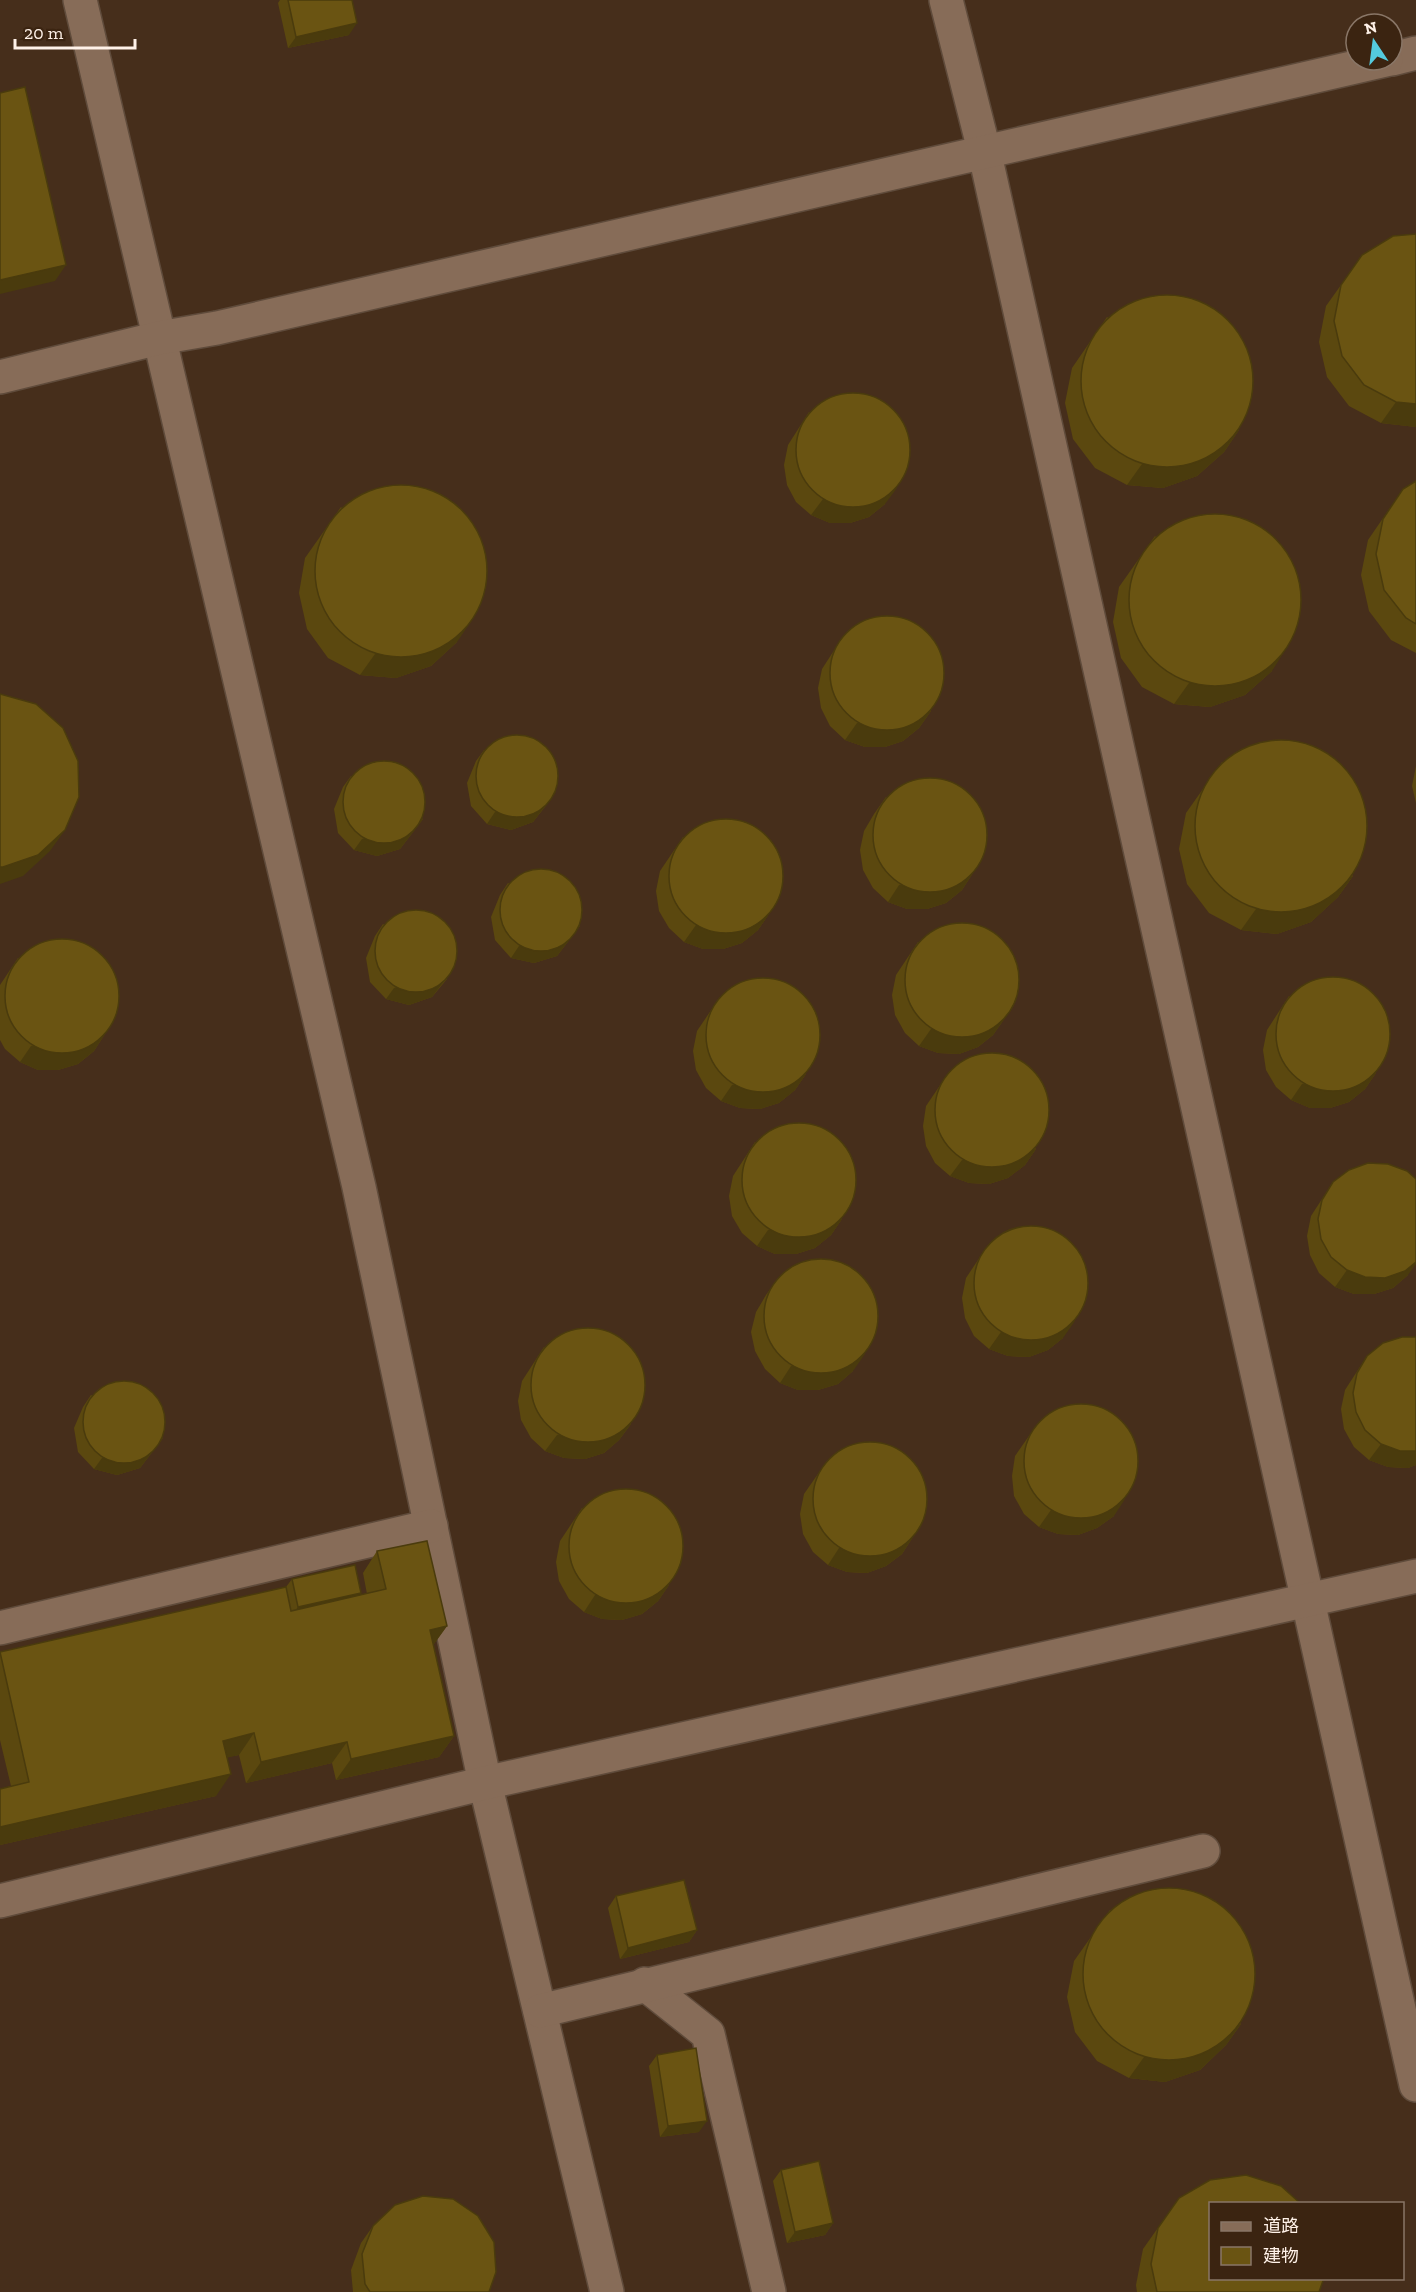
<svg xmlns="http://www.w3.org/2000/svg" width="1416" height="2292" font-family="'Zilla Slab','Noto Sans JP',serif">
	<rect width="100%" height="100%" fill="#462e1b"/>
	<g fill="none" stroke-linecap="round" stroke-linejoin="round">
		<g stroke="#5f4b3b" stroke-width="36">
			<g id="minor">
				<polyline points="80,0 359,1187 485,1783 607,2292"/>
				<polyline points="946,0 984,150 1416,2085"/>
				<polyline points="1392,59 1416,53"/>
				<polyline points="0,377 159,338 217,328 1386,60"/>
				<polyline points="0,1628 431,1526"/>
				<polyline points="0,1901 485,1783 1416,1576"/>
				<polyline points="645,1984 708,2034 769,2292"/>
				<polyline points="540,2011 1203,1851"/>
			</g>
		</g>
		<use href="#minor" stroke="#876c58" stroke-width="33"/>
	</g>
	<g fill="#5b480f">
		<polygon points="280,0 352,0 349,35 288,48 278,3"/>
		<polygon points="1341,285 1416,427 1381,423 1349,406 1327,377 1319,342 1326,306"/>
		<polygon points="1107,317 1239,430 1224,452 1197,476 1163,488 1127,485 1095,468 1073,439 1065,403 1072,368"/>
		<polygon points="809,412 885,504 869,517 850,523 830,523 811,515 796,502 787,485 784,465 788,445"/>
		<polygon points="1416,481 1416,653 1391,640 1369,611 1361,575 1368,540 1403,489"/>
		<polygon points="341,507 457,642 431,666 396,678 360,675 328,658 307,629 299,593 305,558"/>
		<polygon points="1155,536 1272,671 1245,695 1210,707 1174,704 1142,687 1121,658 1113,622 1119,587"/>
		<polygon points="844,635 931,711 919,728 903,741 885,747 865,747 845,740 830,726 821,708 818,688 822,669"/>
		<polygon points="484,750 548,803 533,822 511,830 487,824 471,806 467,783 476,761"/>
		<polygon points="1222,762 1353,876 1338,897 1311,922 1277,934 1241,930 1209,913 1187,884 1179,849 1186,813"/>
		<polygon points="1416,766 1416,803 1412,786"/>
		<polygon points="351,776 423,819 400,849 377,856 354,850 338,833 334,809 343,787"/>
		<polygon points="886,797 973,873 962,890 946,903 927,909 907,909 888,902 873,888 863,870 860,850 864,831 874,814"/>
		<polygon points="683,837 769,914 758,930 742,943 723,949 703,949 684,942 669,928 659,911 656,891 660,871"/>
		<polygon points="508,883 580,926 557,956 534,963 511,958 495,940 491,917 500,895"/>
		<polygon points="383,924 447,979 432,997 409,1005 386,999 370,982 366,958 375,936"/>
		<polygon points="918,942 1005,1018 993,1035 978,1047 959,1054 938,1053 919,1046 905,1033 895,1015 892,995 896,975"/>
		<polygon points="18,958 105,1034 94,1051 78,1064 58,1070 38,1070 20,1062 5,1049 0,1040 0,985"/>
		<polygon points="1289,996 1376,1073 1365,1089 1349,1102 1330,1108 1310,1108 1291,1100 1276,1087 1266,1070 1263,1050 1267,1030"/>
		<polygon points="720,997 806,1074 795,1090 779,1103 760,1109 740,1108 721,1101 706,1088 696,1070 693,1051 697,1031"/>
		<polygon points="949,1072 1036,1149 1025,1165 1008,1178 989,1184 969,1183 950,1176 935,1163 926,1146 923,1126 926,1106"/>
		<polygon points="755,1142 842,1219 831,1235 815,1248 796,1254 775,1254 757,1246 742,1233 732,1216 729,1196 733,1176"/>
		<polygon points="1333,1182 1408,1275 1393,1288 1374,1294 1354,1294 1335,1287 1319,1273 1310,1255 1307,1236 1311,1216"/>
		<polygon points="988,1245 1063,1338 1048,1350 1029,1357 1008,1356 989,1349 974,1336 965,1318 962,1298 966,1278"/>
		<polygon points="778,1278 853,1371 838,1384 818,1390 798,1390 780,1383 765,1369 755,1351 751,1332 756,1312 766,1295"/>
		<polygon points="1416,1337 1416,1465 1408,1468 1388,1467 1369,1460 1354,1447 1344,1429 1341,1409 1345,1390 1367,1356"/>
		<polygon points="544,1347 631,1424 619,1440 604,1453 585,1459 564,1458 545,1451 531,1438 521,1420 518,1401 522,1381"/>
		<polygon points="91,1395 163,1438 140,1468 117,1475 94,1469 78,1452 74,1428 83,1407"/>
		<polygon points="1038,1423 1114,1516 1097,1528 1078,1535 1058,1534 1039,1527 1024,1514 1014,1496 1012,1476 1015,1456"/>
		<polygon points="827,1461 913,1537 902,1554 886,1566 867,1573 847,1572 828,1565 813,1552 803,1534 800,1514 804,1494"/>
		<polygon points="582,1508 669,1585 658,1601 642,1614 622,1620 602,1619 584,1612 569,1599 559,1581 556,1562 560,1541"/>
		<polygon points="377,1551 447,1626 433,1645 454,1736 439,1757 336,1780 332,1763 246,1783 239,1755 227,1757 216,1796 0,1845 0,1789 11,1786 0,1740 0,1655 286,1587 292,1579 361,1593 359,1595 367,1594 363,1573"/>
		<polygon points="616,1896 697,1930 689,1942 620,1959 608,1908"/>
		<polygon points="1110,1910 1241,2024 1226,2045 1200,2070 1165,2082 1129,2078 1097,2061 1075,2032 1067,1997 1074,1961"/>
		<polygon points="657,2055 699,2132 660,2137 649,2066"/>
		<polygon points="781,2170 833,2223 825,2235 787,2243 773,2181"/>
		<polygon points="1179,2198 1319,2292 1137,2292 1136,2285 1143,2249"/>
		<polygon points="373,2226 489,2292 353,2292 351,2270 361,2243"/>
	</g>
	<g fill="#4a3b0d">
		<polygon points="357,23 349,35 288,48 296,37"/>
		<polygon points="66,265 55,281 0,294 0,280"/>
		<polygon points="1396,402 1416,404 1416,427 1381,423"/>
		<polygon points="1239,430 1224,452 1197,476 1163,488 1127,485 1142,464"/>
		<polygon points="897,488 885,504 869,517 850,523 830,523 811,515 823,499"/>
		<polygon points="472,620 457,642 431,666 396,678 360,675 375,654"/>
		<polygon points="1286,649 1272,671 1245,695 1210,707 1174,704 1189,683"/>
		<polygon points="931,711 919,728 903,741 885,747 865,747 845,740 857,723"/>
		<polygon points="556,792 533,822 511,830 487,824 495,812"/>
		<polygon points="423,819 400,849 377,856 354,850 362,839"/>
		<polygon points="65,830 50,851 23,876 0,884 0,867"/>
		<polygon points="973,873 962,890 946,903 927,909 907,909 888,902 899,885"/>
		<polygon points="1353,876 1338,897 1311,922 1277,934 1241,930 1256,909"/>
		<polygon points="769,914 758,930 742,943 723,949 703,949 684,942 696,925"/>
		<polygon points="580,926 557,956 534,963 511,958 519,946"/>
		<polygon points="455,967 432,997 409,1005 386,999 394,988"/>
		<polygon points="1005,1018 993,1035 978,1047 959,1054 938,1053 919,1046 931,1029"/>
		<polygon points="105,1034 94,1051 78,1064 58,1070 38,1070 20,1062 31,1046"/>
		<polygon points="1376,1073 1365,1089 1349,1102 1330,1108 1310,1108 1291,1100 1302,1084"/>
		<polygon points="806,1074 795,1090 779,1103 760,1109 740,1108 721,1101 732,1085"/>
		<polygon points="1036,1149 1025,1165 1008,1178 989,1184 969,1183 950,1176 962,1160"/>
		<polygon points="842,1219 831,1235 815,1248 796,1254 775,1254 757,1246 768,1230"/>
		<polygon points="1416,1262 1416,1264 1408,1275 1393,1288 1374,1294 1354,1294 1335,1287 1347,1270"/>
		<polygon points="1075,1321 1063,1338 1048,1350 1029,1357 1008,1356 989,1349 1001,1332"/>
		<polygon points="865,1354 853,1371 838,1384 818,1390 798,1390 780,1383 791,1366"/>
		<polygon points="631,1424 619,1440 604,1453 585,1459 564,1458 545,1451 557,1435"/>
		<polygon points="163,1438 140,1468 117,1475 94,1469 102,1458"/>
		<polygon points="1381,1444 1416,1451 1416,1465 1408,1468 1388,1467 1369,1460"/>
		<polygon points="1125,1499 1114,1516 1097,1528 1078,1535 1058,1534 1039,1527 1051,1510"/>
		<polygon points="913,1537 902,1554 886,1566 867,1573 847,1572 828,1565 839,1548"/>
		<polygon points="669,1585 658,1601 642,1614 622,1620 602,1619 584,1612 595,1595"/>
		<polygon points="361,1593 353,1604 290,1618 298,1607"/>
		<polygon points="447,1626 432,1647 430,1630"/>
		<polygon points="254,1733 239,1755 208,1762 223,1741"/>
		<polygon points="454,1736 439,1757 336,1780 351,1759"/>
		<polygon points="347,1742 332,1763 246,1783 261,1762"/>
		<polygon points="231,1774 216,1796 0,1845 0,1827"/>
		<polygon points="697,1930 689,1942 620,1959 628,1948"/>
		<polygon points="1241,2024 1226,2045 1200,2070 1165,2082 1129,2078 1144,2057"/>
		<polygon points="707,2121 699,2132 660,2137 668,2126"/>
		<polygon points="833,2223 825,2235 787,2243 795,2232"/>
	</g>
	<g fill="#6a5412" stroke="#4a3b0d" stroke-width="1.5">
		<polygon points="288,0 352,0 357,23 296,37"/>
		<polygon points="25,87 66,265 0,280 0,93"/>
		<polygon points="1416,234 1416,404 1396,402 1364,385 1342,356 1334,321 1341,285 1362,255 1393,236"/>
		<circle cx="1167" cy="381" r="86"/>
		<circle cx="853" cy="450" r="57"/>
		<polygon points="1416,481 1416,624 1406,618 1384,590 1376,554 1383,519 1403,489"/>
		<circle cx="401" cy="571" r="86"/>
		<circle cx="1215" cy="600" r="86"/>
		<circle cx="887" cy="673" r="57"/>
		<polygon points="0,694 36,704 63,728 78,761 79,797 65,830 38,855 3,867 0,867"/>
		<circle cx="517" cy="776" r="41"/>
		<circle cx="1281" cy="826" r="86"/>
		<circle cx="384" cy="802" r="41"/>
		<circle cx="930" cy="835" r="57"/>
		<circle cx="726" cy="876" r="57"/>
		<circle cx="541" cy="910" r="41"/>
		<circle cx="416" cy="951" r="41"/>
		<circle cx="962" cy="980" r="57"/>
		<circle cx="62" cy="996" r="57"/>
		<circle cx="1333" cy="1034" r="57"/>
		<circle cx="763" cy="1035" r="57"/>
		<circle cx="992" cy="1110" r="57"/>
		<circle cx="799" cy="1180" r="57"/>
		<polygon points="1368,1163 1388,1164 1407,1171 1416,1179 1416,1262 1405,1271 1385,1278 1365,1277 1347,1270 1331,1257 1321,1239 1318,1219 1322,1200 1333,1182 1349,1170"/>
		<circle cx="1031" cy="1283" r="57"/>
		<circle cx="821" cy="1316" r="57"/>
		<circle cx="588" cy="1385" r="57"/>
		<polygon points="1402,1337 1416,1337 1416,1451 1400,1451 1381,1444 1365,1430 1356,1412 1353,1393 1357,1373 1367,1356 1383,1343"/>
		<circle cx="124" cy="1422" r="41"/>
		<circle cx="1081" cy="1461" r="57"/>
		<circle cx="870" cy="1499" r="57"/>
		<circle cx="626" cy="1546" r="57"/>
		<polygon points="427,1541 447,1626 430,1630 454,1736 351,1759 347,1742 261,1762 254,1733 223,1741 231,1774 0,1827 0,1789 29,1782 0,1652 286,1587 291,1611 386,1589 377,1551"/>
		<polygon points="355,1565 361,1593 298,1607 292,1579"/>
		<polygon points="684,1880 697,1930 628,1948 616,1896"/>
		<circle cx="1169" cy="1974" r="86"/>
		<polygon points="696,2048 707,2121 668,2126 657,2055"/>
		<polygon points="819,2161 833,2223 795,2232 781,2170"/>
		<polygon points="1246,2175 1281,2186 1301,2204 1210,2204 1210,2278 1324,2278 1319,2292 1157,2292 1151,2264 1158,2228 1179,2198 1210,2180"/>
		<polygon points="423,2196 453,2199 478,2216 494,2242 496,2272 489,2292 370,2292 365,2284 362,2254 373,2226 395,2205"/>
	</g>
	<rect x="1209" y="2202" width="195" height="78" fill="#3b2411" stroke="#897667" stroke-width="1.5"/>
	<rect x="1221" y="2222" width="30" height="9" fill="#876c58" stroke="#897667" stroke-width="1.5"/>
	<text x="1263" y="2232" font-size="18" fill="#fff2e9">道路</text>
	<rect x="1221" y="2247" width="30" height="18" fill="#6a5412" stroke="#897667" stroke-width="1.5"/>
	<text x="1263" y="2262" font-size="18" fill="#fff2e9">建物</text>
	<g transform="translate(1374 42) rotate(347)"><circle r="28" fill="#3b2411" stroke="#897667" stroke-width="1.5"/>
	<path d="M0-4.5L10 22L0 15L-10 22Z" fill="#54cade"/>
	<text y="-9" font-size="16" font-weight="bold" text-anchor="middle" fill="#fff2e9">N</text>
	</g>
	<path d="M15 39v9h120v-9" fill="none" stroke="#fff2e9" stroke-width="3"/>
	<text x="24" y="39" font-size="18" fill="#fff2e9" stroke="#3b2411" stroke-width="4.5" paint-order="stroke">20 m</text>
</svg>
